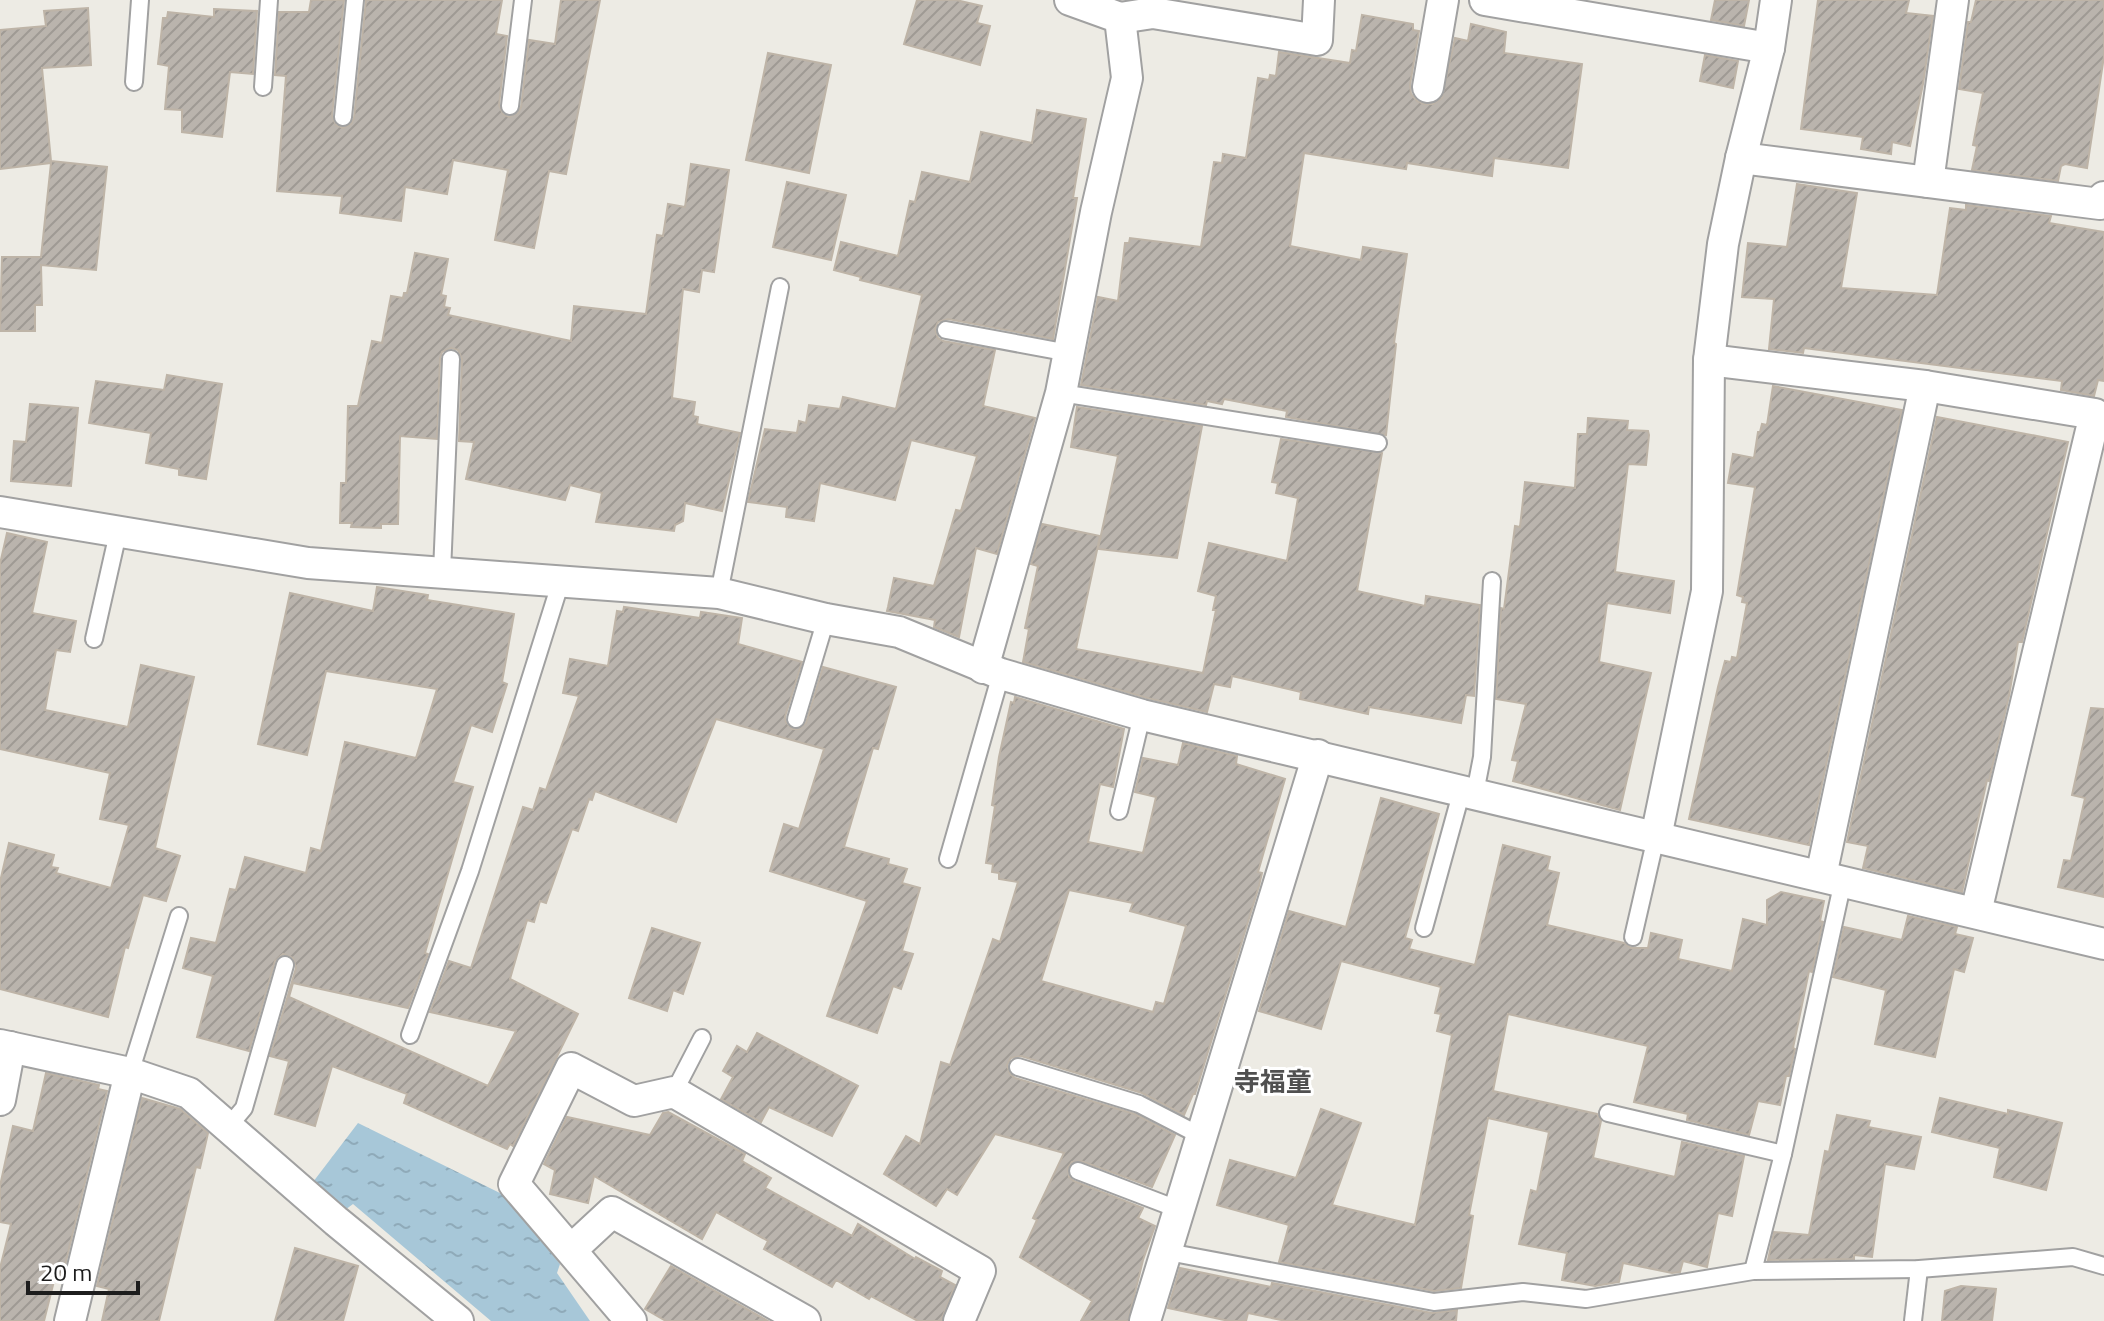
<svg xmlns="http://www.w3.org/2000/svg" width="2104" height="1321" font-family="'Titillium Web','Noto Sans JP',sans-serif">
	<defs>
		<pattern id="water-ripples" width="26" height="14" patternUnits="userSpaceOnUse" patternTransform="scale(2)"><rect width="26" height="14" fill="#a7c7d8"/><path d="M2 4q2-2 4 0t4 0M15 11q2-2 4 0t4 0" fill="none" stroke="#8faab9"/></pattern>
		<pattern id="building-hatch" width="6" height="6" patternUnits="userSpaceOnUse" patternTransform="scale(2)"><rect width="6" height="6" fill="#bab4ad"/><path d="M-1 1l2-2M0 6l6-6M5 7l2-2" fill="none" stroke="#9f9a94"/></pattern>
	</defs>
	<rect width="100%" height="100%" fill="#edebe4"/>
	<polygon fill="url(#water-ripples)" points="358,1123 506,1196 560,1264 557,1273 590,1321 491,1321 353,1204 345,1210 313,1182"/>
	<g fill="url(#building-hatch)" stroke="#beb4a7" stroke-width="2" fill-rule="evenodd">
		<polygon points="311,0 344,0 332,116 336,125 343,128 351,124 354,118 366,0 502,0 496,34 507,36 499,105 503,114 509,117 518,113 521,107 529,40 555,44 561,0 600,0 566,174 549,171 534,248 495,240 508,170 453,160 447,194 405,187 401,221 340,213 342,196 277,191 286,76 275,75 279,12 309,12"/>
		<polygon points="917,0 956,0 982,6 977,23 990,26 980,65 904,44"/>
		<polygon points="1715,0 1749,0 1744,26 1711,20"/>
		<polygon points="1818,0 1909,0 1906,13 1933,16 1923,84 1910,146 1892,142 1891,154 1861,149 1863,137 1801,129"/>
		<polygon points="1976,0 2104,0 2104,56 2087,168 2065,164 2061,166 2058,181 1972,170 1977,146 1973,145 1983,93 1959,89 1968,22 1971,22"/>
		<polygon points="88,8 91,65 42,68 51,161 107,167 96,270 41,265 42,305 35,305 35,331 0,331 2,257 41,257 51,163 0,169 0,30 46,26 44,11"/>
		<polygon points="214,9 257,11 253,74 230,72 222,137 182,132 182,110 165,109 169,66 158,64 163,18 167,18 168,12 214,17"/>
		<polygon points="1362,15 1413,24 1413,30 1419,31 1410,85 1411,94 1417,101 1424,104 1433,104 1442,98 1455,38 1468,41 1471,24 1506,32 1504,53 1582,64 1568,168 1494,158 1492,176 1407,163 1406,169 1304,153 1290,246 1361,260 1363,247 1407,254 1394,343 1396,344 1386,435 1286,417 1287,411 1224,399 1222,404 1207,401 1206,405 1081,385 1098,297 1118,301 1125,243 1129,243 1130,238 1201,247 1214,162 1222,163 1223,154 1246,158 1258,78 1269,80 1270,75 1276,76 1279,52 1350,63 1352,50 1356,51"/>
		<polygon points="768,53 831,65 809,173 746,160"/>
		<polygon points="1705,55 1738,61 1733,88 1700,81"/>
		<polygon points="1037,110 1086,119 1073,198 1077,198 1053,339 948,319 938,322 935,329 938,338 943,341 995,350 983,406 1035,418 997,554 976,548 959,637 934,627 935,620 887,611 888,607 894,578 934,586 956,510 961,511 977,456 911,440 895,500 820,483 814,521 786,517 787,507 748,502 765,429 797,433 799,421 806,423 809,405 840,409 843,397 896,409 922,295 860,280 861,277 834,270 841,242 898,256 910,201 915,202 922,172 970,182 981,132 1032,143"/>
		<polygon points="691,164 729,170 714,272 702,270 699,292 683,289 672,398 695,402 693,416 698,417 697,424 740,433 722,511 685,503 683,521 675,525 674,531 596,522 602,493 570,485 565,500 466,479 474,442 459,441 462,359 458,350 451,348 442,352 440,359 437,439 400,436 398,524 381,524 381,528 351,527 352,523 340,523 341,483 346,483 348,406 358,406 372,341 382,343 391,296 403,298 404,293 407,293 415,253 448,259 441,295 446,296 444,307 450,308 448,315 571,341 574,306 646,314 657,235 663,236 668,204 685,207"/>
		<polygon points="787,182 846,195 831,260 773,247"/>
		<polygon points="1797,184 1857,193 1841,288 1937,295 1950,208 1966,210 1966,205 2051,216 2049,223 2104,232 2104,381 2098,380 2094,396 2061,390 2062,381 1804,348 1803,353 1769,349 1774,299 1742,297 1748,243 1787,247"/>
		<polygon points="167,375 222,384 206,479 179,475 179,469 146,463 151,433 89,423 96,381 164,390"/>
		<polygon points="1773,386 1902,410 1809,845 1689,819 1718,687 1725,661 1731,662 1732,657 1737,658 1747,603 1742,602 1743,597 1737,595 1755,487 1728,483 1733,454 1754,458 1758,432 1760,432 1762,424 1767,425"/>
		<polygon points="30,404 78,408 71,486 11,481 14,441 26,442"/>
		<polygon points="1077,407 1202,426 1177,558 1098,549 1118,456 1071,447"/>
		<polygon points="1937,417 2068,442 2022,642 2018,642 2009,696 1989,781 1987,780 1962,892 1863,868 1868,846 1847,842"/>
		<polygon points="1588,418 1628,421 1627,430 1648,431 1649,435 1646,465 1628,464 1615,572 1674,581 1670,613 1607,603 1599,662 1651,673 1620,810 1513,781 1518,761 1512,760 1526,704 1496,699 1501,608 1504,609 1515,526 1520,527 1525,482 1575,488 1578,434 1587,434"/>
		<polygon points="1281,439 1382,453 1357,591 1425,606 1426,596 1480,605 1474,696 1466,695 1461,723 1369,707 1368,714 1300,699 1301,692 1232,676 1230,687 1214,684 1207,712 1147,698 1023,662 1029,629 1025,628 1038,566 1031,564 1042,524 1100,536 1076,649 1203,673 1216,610 1213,610 1216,596 1198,591 1209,543 1287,561 1298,498 1276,493 1278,483 1272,482"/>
		<polygon points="7,533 47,542 32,613 76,621 70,652 56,650 45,710 128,727 141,665 194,677 155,848 180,856 166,901 143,895 128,948 125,947 108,1017 0,989 0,882 9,843 54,855 51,867 58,868 56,873 111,888 129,825 100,819 110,773 0,749 0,564"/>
		<polygon points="377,587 428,595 427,600 514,614 502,682 507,684 492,732 471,725 453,782 473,787 425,953 428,954 408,1008 293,983 289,997 488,1086 516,1031 430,1012 449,961 471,968 523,807 533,810 540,788 546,790 579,696 563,693 570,659 608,666 617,611 623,612 624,607 700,618 701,612 742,618 738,644 802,662 785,717 786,722 792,729 799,729 806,723 823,667 896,687 878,749 873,748 844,847 889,859 888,864 907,869 902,883 920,888 902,951 913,954 901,989 893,986 877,1033 827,1016 867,901 770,871 784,824 799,829 824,749 716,719 676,822 595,791 592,800 589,799 578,831 572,829 546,903 540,901 534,922 527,920 510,979 578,1014 513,1146 510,1144 507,1149 404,1103 407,1094 332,1066 315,1126 275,1114 289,1061 270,1056 296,968 293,958 283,954 275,961 249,1051 197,1037 213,976 183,968 191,938 216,943 230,889 236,890 245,857 306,873 311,848 321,851 345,742 416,758 437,689 326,671 307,755 258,744 290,593 373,611"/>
		<path d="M 1015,697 L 1124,729 L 1113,787 L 1100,784 L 1088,842 L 1143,853 L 1156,797 L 1135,792 L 1143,758 L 1178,765 L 1183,743 L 1237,756 L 1236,764 L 1285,779 L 1258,872 L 1262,873 L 1259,886 L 1195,1094 L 1193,1094 L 1184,1115 L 1142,1093 L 1021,1056 L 1011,1058 L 1007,1065 L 1010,1074 L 1015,1078 L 1135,1114 L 1175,1135 L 1152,1187 L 1081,1161 L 1072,1162 L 1068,1168 L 1069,1177 L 1074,1181 L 1143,1208 L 1138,1218 L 1155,1226 L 1143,1260 L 1128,1321 L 1081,1321 L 1092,1301 L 1020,1257 L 1037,1220 L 1033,1218 L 1064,1153 L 995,1134 L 957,1195 L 947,1189 L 936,1206 L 884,1174 L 906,1136 L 920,1144 L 941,1062 L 950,1065 L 993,939 L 1000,942 L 1018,882 L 999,879 L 999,873 L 992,872 L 993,864 L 986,863 L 995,806 L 992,805 L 999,757 L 1011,702 L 1014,703 ZM 1069,890 L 1133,903 L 1130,911 L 1186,926 L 1164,1004 L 1156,1002 L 1153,1012 L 1041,981 Z"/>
		<polygon points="2091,708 2104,709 2104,897 2058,887 2064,860 2071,861 2085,798 2072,795"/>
		<polygon points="1381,798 1439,814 1405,938 1412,940 1409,949 1475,965 1503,845 1550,857 1547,870 1559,873 1547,925 1624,943 1631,948 1648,948 1651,933 1682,940 1678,959 1732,971 1743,919 1767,925 1767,900 1781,892 1824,901 1820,921 1823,922 1812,972 1809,971 1793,1048 1795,1049 1789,1076 1786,1076 1780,1105 1758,1101 1749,1135 1687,1120 1688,1114 1634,1102 1648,1046 1508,1014 1493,1091 1597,1114 1601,1121 1593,1158 1675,1177 1682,1142 1744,1156 1732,1216 1718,1213 1707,1267 1683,1261 1680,1272 1672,1273 1623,1263 1619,1282 1595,1286 1562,1280 1567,1253 1519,1244 1531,1190 1537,1192 1549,1132 1488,1118 1469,1215 1473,1216 1461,1288 1434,1291 1279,1262 1289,1225 1217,1205 1230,1160 1296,1178 1321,1109 1361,1123 1332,1205 1415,1225 1452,1035 1437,1031 1441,1014 1435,1013 1441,987 1341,961 1321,1029 1259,1011 1289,911 1346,927"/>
		<polygon points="1908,916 1957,927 1955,934 1973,938 1964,972 1954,969 1935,1057 1875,1044 1886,990 1833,977 1844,927 1902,940"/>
		<polygon points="652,928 700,943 683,994 673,990 667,1011 629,998"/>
		<polygon points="757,1033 858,1086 832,1136 769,1107 761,1122 721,1099 733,1077 723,1071 737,1046 747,1052"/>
		<polygon points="46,1073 99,1085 98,1089 107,1091 62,1278 55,1277 44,1321 0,1321 0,1268 11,1224 0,1222 0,1186 13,1126 33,1131"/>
		<polygon points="142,1098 180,1109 208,1133 200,1168 196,1167 159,1321 102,1321 109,1289 97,1286"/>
		<polygon points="1940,1098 2008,1114 2008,1110 2062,1123 2046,1190 1994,1177 2000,1148 1932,1132"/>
		<polygon points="668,1112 745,1154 742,1161 771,1178 765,1188 852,1236 858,1224 915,1259 916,1257 942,1271 940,1277 955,1285 941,1321 918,1321 871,1296 869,1299 836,1280 832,1287 764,1249 768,1241 716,1212 702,1239 594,1176 588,1203 550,1194 555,1170 544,1164 567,1117 650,1135 663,1113"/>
		<polygon points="1837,1115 1870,1121 1868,1127 1921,1137 1914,1169 1885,1164 1872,1257 1854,1255 1854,1259 1768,1260 1774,1232 1809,1235 1825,1151 1829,1152"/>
		<polygon points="295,1248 358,1266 343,1321 275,1321"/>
		<polygon points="671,1266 768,1321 666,1321 645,1309"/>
		<polygon points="1180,1268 1271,1287 1272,1283 1432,1313 1457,1310 1456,1321 1286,1321 1248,1313 1246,1321 1229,1321 1168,1308"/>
		<polygon points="1961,1286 1996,1289 1992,1321 1942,1321 1945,1291"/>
	</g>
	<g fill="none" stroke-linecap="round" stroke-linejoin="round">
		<g stroke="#a1a1a1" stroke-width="20">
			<g id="lane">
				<polyline points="134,82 140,0"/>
				<polyline points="263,87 269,0"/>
				<polyline points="510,106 523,0"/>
				<polyline points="343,117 355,0"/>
				<polyline points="946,330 1069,353"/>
				<polyline points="1061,393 1378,443"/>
				<polyline points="442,572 451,359"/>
				<polyline points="719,593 780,287"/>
				<polyline points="94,639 118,533"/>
				<polyline points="796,719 826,619"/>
				<polyline points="1475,793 1482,757 1492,581"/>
				<polyline points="1119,811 1142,715"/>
				<polyline points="948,859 1001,674"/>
				<polyline points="1843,881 1783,1154 1753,1271 1919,1269 2073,1257 2104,1266"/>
				<polyline points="1424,928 1462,790"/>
				<polyline points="1633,937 1656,837"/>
				<polyline points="410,1035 470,871 561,581"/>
				<polyline points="1018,1067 1139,1104 1203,1137"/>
				<polyline points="130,1073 179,916"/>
				<polyline points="674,1092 702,1038"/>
				<polyline points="1608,1113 1783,1154"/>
				<polyline points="228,1127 244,1108 285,965"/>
				<polyline points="1078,1171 1180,1210"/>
				<polyline points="1168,1252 1434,1302 1523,1292 1586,1299 1753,1271"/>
				<polyline points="1913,1321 1919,1269"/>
			</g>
		</g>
		<g stroke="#a1a1a1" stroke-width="34">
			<g id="street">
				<polyline points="1485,0 1769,48"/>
				<polyline points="1120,18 1153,13 1317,40 1319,0"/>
				<polyline points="1428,87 1443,0"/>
				<polyline points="1741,158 2100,204 2104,197"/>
				<polyline points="1928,182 1953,0"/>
				<polyline points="1709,360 1925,386 2095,414 1976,912"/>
				<polyline points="0,512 308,563 719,593 826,619 899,632 1001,674 1142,715 2104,944"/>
				<polyline points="983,668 1061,393 1096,212 1127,78 1120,18 1070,0"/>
				<polyline points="1656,837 1707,591 1709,360 1723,244 1741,158 1769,48 1776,0"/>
				<polyline points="1821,876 1925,386"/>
				<polyline points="0,1045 130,1073 189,1093 336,1221 458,1321"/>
				<polyline points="0,1100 10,1047"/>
				<polyline points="571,1250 612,1212 805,1321"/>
				<polyline points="70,1321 130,1073"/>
				<polyline points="631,1321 514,1184 571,1068 634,1101 674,1092 980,1271 959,1321"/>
				<polyline points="1145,1321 1318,755"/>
			</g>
		</g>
		<use href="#lane" stroke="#fff" stroke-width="16"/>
		<use href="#street" stroke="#fff" stroke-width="30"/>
	</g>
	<g text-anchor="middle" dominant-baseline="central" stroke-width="6" stroke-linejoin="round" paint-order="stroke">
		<g font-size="26" font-weight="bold" fill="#505050" stroke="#fff">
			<text x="1273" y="1081">寺福童</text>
		</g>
	</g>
	<path d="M28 1281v12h110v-12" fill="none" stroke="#1d1d1d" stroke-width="4"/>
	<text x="40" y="1281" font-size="24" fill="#1d1d1d" stroke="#ffffff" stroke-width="6" paint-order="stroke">20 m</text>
</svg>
